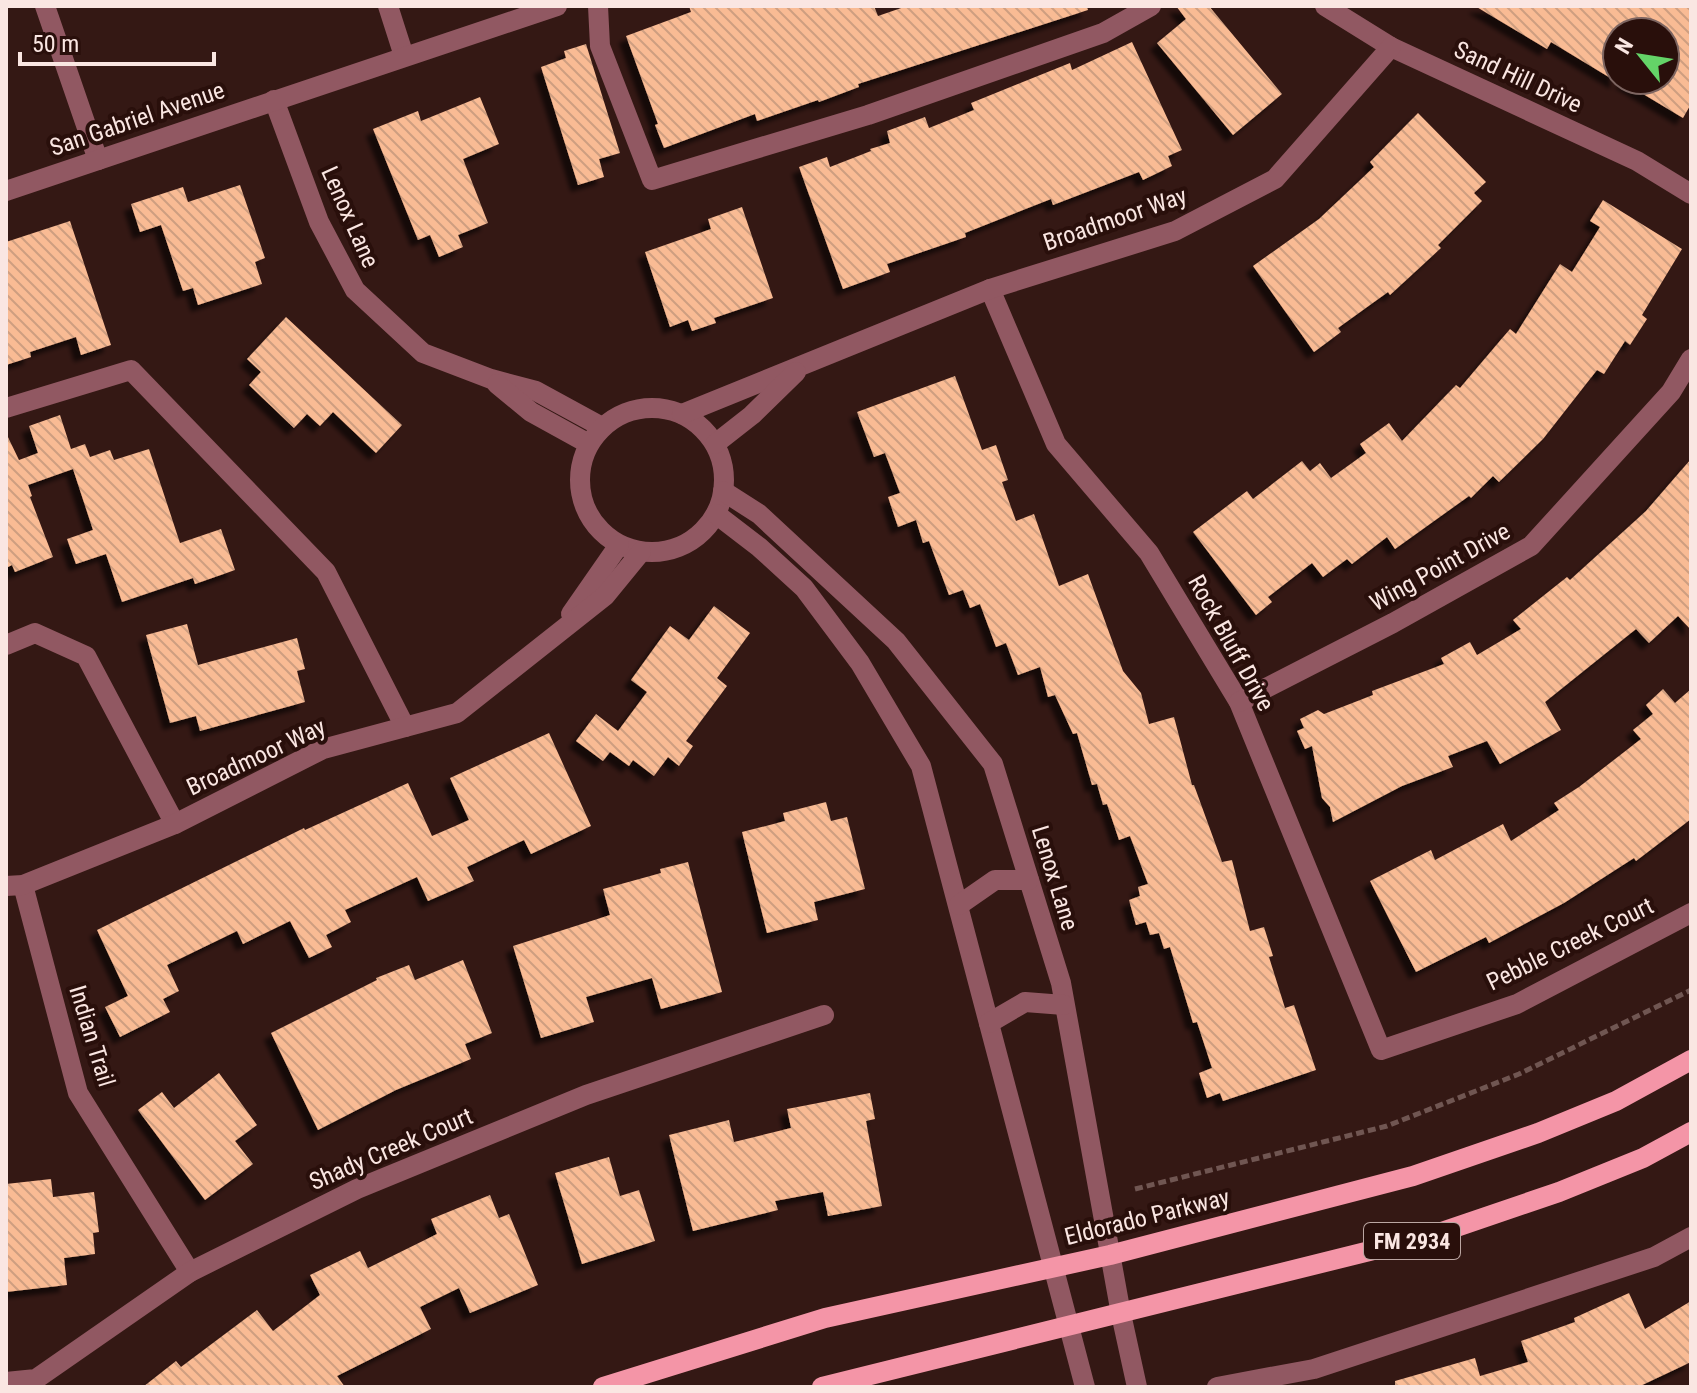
<svg xmlns="http://www.w3.org/2000/svg" width="1697" height="1393" font-family="'Roboto Condensed',sans-serif">
	<defs>
		<pattern id="building-back-hatch" width="6" height="6" patternUnits="userSpaceOnUse" patternTransform="scale(2)"><rect width="6" height="6" fill="#f9bb94"/><path d="M-1 5l2 2M0 0l6 6M5-1l2 2" fill="none" stroke="#ce9e80"/></pattern>
		<filter id="shadow"><feDropShadow dx="-7" dy="7" stdDeviation="2" flood-color="#0009"/></filter>
	</defs>
	<rect width="100%" height="100%" fill="#341814"/>
	<g fill="url(#building-back-hatch)" filter="url(#shadow)">
		<polygon points="689,6 874,6 878,16 907,6 1087,6 1088,10 858,84 859,87 819,102 818,100 757,121 755,114 664,148 655,125 658,124 626,36 691,12"/>
		<polygon points="1176,6 1209,6 1282,94 1233,135 1157,43 1186,19"/>
		<polygon points="1475,6 1691,6 1691,104 1683,118 1620,80 1665,80 1665,32 1617,32 1617,82 1551,42 1547,49"/>
		<polygon points="1132,42 1182,150 1168,156 1172,166 1143,180 1139,172 1053,205 1051,199 965,233 966,237 887,264 890,272 843,289 799,167 827,157 830,167 871,151 870,149 890,143 887,131 925,117 929,128 974,110 971,103 1070,63 1072,70"/>
		<polygon points="586,44 620,153 599,159 604,177 578,185 541,67 566,58 564,51"/>
		<polygon points="480,97 499,144 463,159 488,223 458,235 463,247 439,257 430,235 418,240 373,129 418,111 421,121"/>
		<polygon points="1418,113 1486,182 1474,193 1482,201 1438,245 1441,248 1390,295 1388,292 1338,328 1341,332 1314,352 1253,266 1319,219 1374,167 1370,162"/>
		<polygon points="240,185 265,258 255,262 262,284 198,305 193,288 183,291 161,225 140,232 131,204 183,187 188,202"/>
		<polygon points="1603,200 1682,249 1642,315 1647,319 1630,345 1625,341 1604,374 1597,370 1543,439 1499,482 1493,476 1471,498 1469,496 1395,549 1387,537 1352,564 1347,559 1323,577 1312,563 1268,597 1272,602 1256,615 1193,532 1247,491 1253,499 1302,461 1310,471 1320,463 1331,478 1366,453 1360,444 1389,423 1402,441 1456,385 1460,388 1510,329 1516,334 1560,264 1572,272 1600,227 1590,221"/>
		<polygon points="742,207 773,298 714,318 716,323 692,331 688,320 670,327 645,252 711,229 708,219"/>
		<polygon points="70,221 111,345 81,355 76,337 30,352 31,357 6,365 6,242"/>
		<polygon points="286,317 402,425 376,453 333,412 320,426 307,414 294,428 249,385 261,372 247,359"/>
		<polygon points="955,376 982,450 996,445 1008,480 1002,482 1016,521 1034,514 1059,586 1088,574 1123,671 1141,693 1149,724 1174,717 1192,785 1194,785 1222,862 1232,860 1250,931 1264,927 1273,956 1269,957 1285,1008 1294,1005 1316,1070 1223,1101 1220,1093 1207,1098 1199,1073 1212,1068 1197,1022 1193,1023 1170,947 1164,949 1159,933 1150,935 1146,922 1136,925 1129,900 1140,896 1138,887 1148,884 1130,836 1119,840 1107,804 1103,805 1097,784 1092,785 1077,733 1073,734 1055,695 1048,697 1040,667 1018,675 1006,643 996,647 980,604 970,608 963,590 949,595 929,541 923,543 916,520 898,527 888,497 900,493 885,453 874,457 857,412"/>
		<polygon points="60,415 71,449 85,444 90,457 110,450 114,460 149,449 180,543 221,529 235,570 195,584 193,578 122,602 106,554 76,564 67,539 93,530 73,469 28,485 32,496 30,497 53,557 15,572 12,565 6,568 6,433 19,460 38,453 29,426"/>
		<polygon points="1691,459 1691,630 1678,616 1649,643 1636,629 1545,702 1561,730 1500,764 1487,741 1448,756 1453,767 1402,786 1333,822 1330,807 1322,798 1312,746 1305,749 1297,731 1304,728 1300,719 1318,710 1324,714 1373,695 1372,691 1444,664 1441,658 1470,642 1477,655 1521,629 1513,620 1567,577 1570,580 1646,511"/>
		<polygon points="714,606 750,633 717,678 727,686 686,741 693,746 679,766 668,757 654,776 633,760 629,766 610,752 603,761 576,741 596,714 618,731 647,692 631,680 670,626 689,640"/>
		<polygon points="187,624 198,665 297,638 305,669 297,671 305,702 200,731 196,716 170,723 146,635"/>
		<polygon points="1663,689 1675,703 1691,689 1691,819 1636,861 1634,858 1564,903 1489,943 1486,937 1416,972 1370,881 1431,850 1435,860 1503,824 1511,841 1559,810 1554,803 1579,787 1641,739 1633,730 1653,714 1646,705"/>
		<polygon points="549,733 591,826 531,854 524,840 467,867 474,881 428,901 417,877 345,910 351,922 326,935 332,947 309,958 290,921 243,944 237,931 167,965 179,991 163,999 170,1012 120,1037 105,1007 128,996 97,930 304,828 305,830 408,783 432,836 469,820 450,778"/>
		<polygon points="826,802 831,821 847,817 865,889 814,902 818,920 767,933 742,832 785,821 783,813"/>
		<polygon points="688,862 722,992 661,1009 652,978 586,997 594,1022 541,1038 513,946 610,915 603,889 661,873 660,869"/>
		<polygon points="463,960 492,1033 465,1044 471,1059 396,1090 318,1130 271,1033 377,980 376,978 409,965 415,980"/>
		<polygon points="219,1073 257,1125 235,1141 253,1164 205,1200 138,1110 162,1092 174,1108"/>
		<polygon points="870,1093 875,1119 866,1121 882,1206 828,1216 823,1192 775,1201 778,1210 693,1231 669,1135 729,1120 734,1142 791,1128 787,1109"/>
		<polygon points="609,1157 620,1196 639,1190 655,1241 582,1264 555,1173"/>
		<polygon points="51,1179 53,1197 94,1192 99,1232 93,1233 95,1254 64,1258 67,1285 6,1292 6,1184"/>
		<polygon points="490,1195 499,1218 509,1214 538,1285 470,1313 459,1288 420,1307 431,1329 337,1376 345,1387 143,1387 176,1361 181,1367 257,1310 273,1331 320,1295 310,1275 360,1251 368,1268 437,1234 431,1219"/>
		<polygon points="1629,1293 1645,1329 1691,1301 1691,1362 1638,1387 1395,1387 1395,1381 1475,1358 1480,1376 1528,1362 1521,1341 1575,1322 1574,1318"/>
	</g>
	<g fill="none" stroke-linecap="round" stroke-linejoin="round">
		<polyline stroke="#705652" stroke-width="5" stroke-dasharray="8 4" stroke-linecap="butt" points="1135,1189 1387,1126 1519,1074 1691,990"/>
		<g stroke="#915862" stroke-width="20">
			<polyline points="45,6 98,160"/>
			<polyline points="388,6 404,56"/>
			<polyline points="598,6 600,46 652,180 868,115 1103,33 1151,6"/>
			<polyline points="1325,6 1391,47 1637,161 1691,194"/>
			<polyline points="274,100 319,222 355,290 423,353 491,379 536,391 602,427"/>
			<polyline points="6,191 557,6"/>
			<polyline points="990,289 1056,444 1149,553 1239,702 1381,1050 1517,1004 1691,913"/>
			<polyline points="497,384 531,412 589,444"/>
			<circle cx="652" cy="480" r="72"/>
			<polyline points="6,408 131,370 326,572 405,727"/>
			<polyline points="682,414 990,289 1175,231 1275,179 1391,47"/>
			<polyline points="715,444 752,415 796,372"/>
			<polyline points="723,491 759,514 896,641 993,764 1061,983 1121,1314 1137,1387"/>
			<polyline points="716,514 759,547 804,588 860,663 921,766 1085,1387"/>
			<polyline points="571,614 619,545"/>
			<polyline points="6,645 35,633 86,656 175,824"/>
			<polyline points="1239,702 1393,623 1531,546 1671,392 1691,359"/>
			<polyline points="23,885 78,1093 190,1272"/>
			<polyline points="6,886 23,885 175,824 323,749 457,713 605,596 641,552"/>
			<polyline points="959,905 995,880 1029,880"/>
			<polyline points="989,1023 1025,1002 1064,1005"/>
			<polyline points="6,1382 36,1379 190,1272 357,1189 586,1095 824,1015"/>
			<polyline points="1217,1387 1314,1369 1654,1257 1691,1237"/>
		</g>
		<g stroke="#f495a7" stroke-width="20">
			<polyline points="603,1387 825,1318 1110,1255 1413,1176 1538,1133 1616,1101 1691,1060"/>
			<polyline points="822,1387 1430,1236 1559,1192 1643,1158 1691,1132"/>
		</g>
	</g>
	<g text-anchor="middle" dominant-baseline="central" stroke-width="8" stroke-linejoin="round" paint-order="stroke">
		<rect fill="#290f0b" stroke="#bba6a2" stroke-width="2" x="1364" y="1223" width="96" height="36" rx="6"/>
		<g font-size="22" font-weight="bold" fill="#fae6e2">
			<text x="1412" y="1241">FM 2934</text>
		</g>
		<g font-size="24" fill="#fae6e2" stroke="#290f0b">
			<text transform="translate(1518 77) rotate(25)">Sand Hill Drive</text>
			<text transform="translate(137 119) rotate(-19)">San Gabriel Avenue</text>
			<text transform="translate(350 217) rotate(66)">Lenox Lane</text>
			<text transform="translate(1115 219) rotate(-19)">Broadmoor Way</text>
			<text transform="translate(1440 567) rotate(-29)">Wing Point Drive</text>
			<text transform="translate(1231 643) rotate(61)">Rock Bluff Drive</text>
			<text transform="translate(256 757) rotate(-25)">Broadmoor Way</text>
			<text transform="translate(1055 878) rotate(73)">Lenox Lane</text>
			<text transform="translate(1570 944) rotate(-26)">Pebble Creek Court</text>
			<text transform="translate(92 1036) rotate(73)">Indian Trail</text>
			<text transform="translate(391 1149) rotate(-23)">Shady Creek Court</text>
			<text transform="translate(1147 1217) rotate(-14)">Eldorado Parkway</text>
		</g>
	</g>
	<rect width="1697" height="1393" fill="none" stroke="#fae6e2" stroke-width="16"/>
	<g transform="translate(1641 56) rotate(300)"><circle r="38" fill="#290f0b" stroke="#7d6561" stroke-width="2"/>
	<path d="M0-6L14 30L0 20L-14 30Z" fill="#64d468"/>
	<text y="-12" font-size="22" font-weight="bold" text-anchor="middle" fill="#fae6e2">N</text>
	</g>
	<path d="M20 52v12h194v-12" fill="none" stroke="#fae6e2" stroke-width="4"/>
	<text x="32" y="52" font-size="24" fill="#fae6e2" stroke="#290f0b" stroke-width="6" paint-order="stroke">50 m</text>
</svg>
